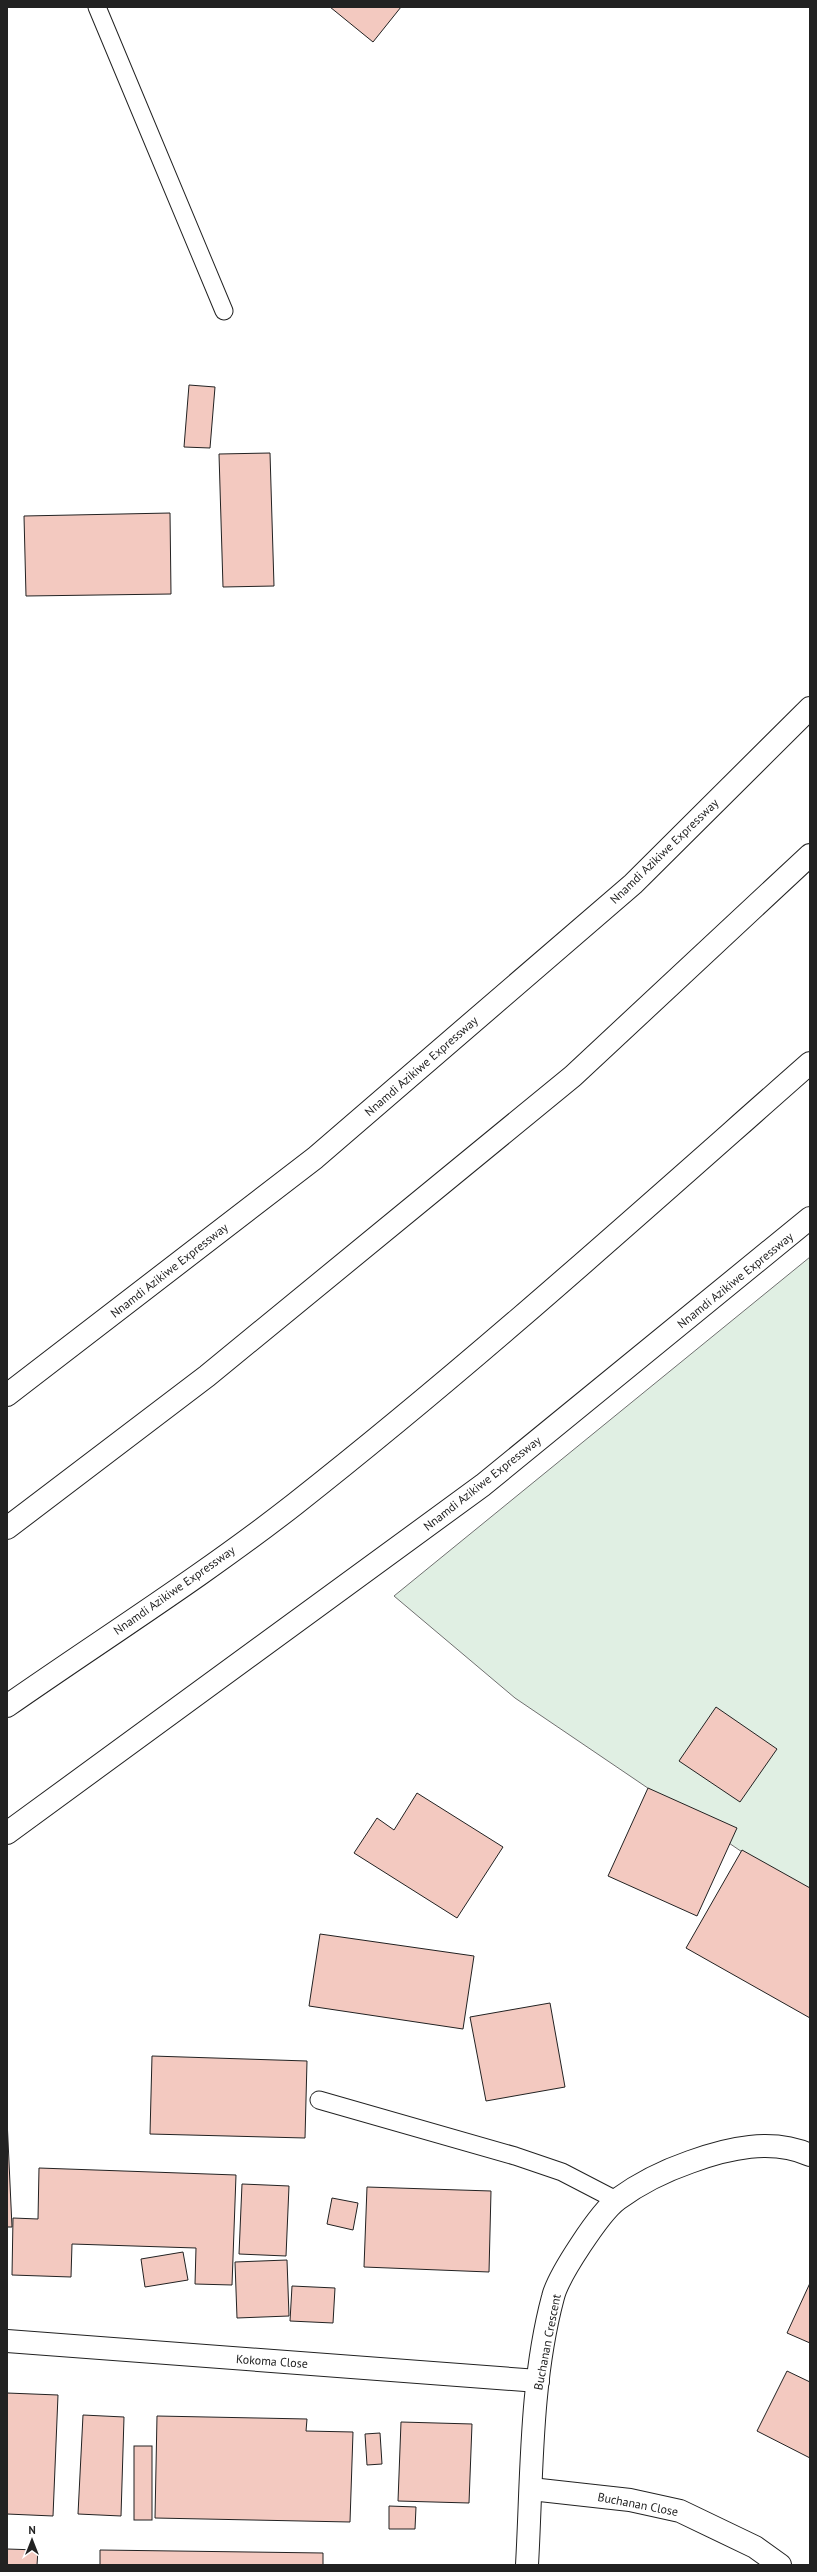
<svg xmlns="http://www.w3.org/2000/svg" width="817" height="2572" font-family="'PT Sans',sans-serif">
	<rect width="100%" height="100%" fill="#fff"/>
	<polygon fill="#e0efe3" stroke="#6f6f6f" points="810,1257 810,1898 515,1698 394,1596"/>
	<g fill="#f3c9c0" stroke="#222">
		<polygon points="330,7 401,7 373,42"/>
		<polygon points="189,385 215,387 210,448 184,447"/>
		<polygon points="270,453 274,586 223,587 219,454"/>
		<polygon points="170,513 171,594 26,596 24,516"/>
		<polygon points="716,1707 777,1749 740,1802 679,1761"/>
		<polygon points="648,1788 737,1828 697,1916 608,1876"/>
		<polygon points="417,1793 503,1847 457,1918 354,1853 377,1818 394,1830"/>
		<polygon points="742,1850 810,1888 810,2018 686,1948"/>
		<polygon points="320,1934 474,1956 463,2029 309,2006"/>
		<polygon points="550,2003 565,2087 486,2101 470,2017"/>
		<polygon points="152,2056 307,2061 305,2138 150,2134"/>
		<polygon points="7,2119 12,2227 7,2227"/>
		<polygon points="39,2168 236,2175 232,2285 195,2284 196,2248 72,2244 71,2277 12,2275 13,2218 38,2219"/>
		<polygon points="242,2184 289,2186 286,2256 239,2254"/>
		<polygon points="367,2187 491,2191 489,2272 364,2267"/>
		<polygon points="332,2198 358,2203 353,2230 327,2224"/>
		<polygon points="183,2252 188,2280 145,2287 141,2259"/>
		<polygon points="287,2260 289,2316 237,2318 235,2262"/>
		<polygon points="810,2283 810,2343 787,2333"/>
		<polygon points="292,2286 335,2288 333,2323 290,2321"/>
		<polygon points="787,2371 810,2382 810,2458 757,2431"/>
		<polygon points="7,2393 58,2395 53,2516 7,2514"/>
		<polygon points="83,2415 124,2417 121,2516 78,2514"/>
		<polygon points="157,2416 307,2419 306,2431 353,2432 350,2522 155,2518"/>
		<polygon points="401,2422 472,2424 469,2503 398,2501"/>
		<polygon points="380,2433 382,2464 367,2465 365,2434"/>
		<rect x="134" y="2446" width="18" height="74"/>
		<polygon points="389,2506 416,2507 415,2529 389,2529"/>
		<polygon points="7,2549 38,2550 37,2565 7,2565"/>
		<polygon points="100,2550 323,2553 323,2565 100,2565"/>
	</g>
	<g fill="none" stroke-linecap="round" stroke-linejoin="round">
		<g stroke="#222" stroke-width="19">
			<g id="service">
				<polyline points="97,7 224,311"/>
				<polyline points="319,2100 515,2156 562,2172 616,2200"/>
			</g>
		</g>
		<g stroke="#222" stroke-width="24">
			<g id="minor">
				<polyline points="7,2341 538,2381"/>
				<polyline points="531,2489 630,2500 680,2511 755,2547 780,2565"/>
				<path d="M 527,2565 C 532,2477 530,2383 553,2297 C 558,2276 600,2212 618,2199 C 640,2183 664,2171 690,2162 C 728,2148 772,2138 810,2155"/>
			</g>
		</g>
		<g stroke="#222" stroke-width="24">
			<g id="trunk">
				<polyline points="7,1395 315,1158 633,884 810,708"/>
				<polyline points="7,1833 483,1485 810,1218"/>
			</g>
		</g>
		<g stroke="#222" stroke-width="24">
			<g id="motorway">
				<polyline points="7,1528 207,1376 573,1076 810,855"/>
				<path d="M 7,1706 C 103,1639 203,1576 295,1504 C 473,1364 641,1212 810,1063"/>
			</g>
		</g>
		<use href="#service" stroke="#fff" stroke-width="17"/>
		<use href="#minor" stroke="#fff" stroke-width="22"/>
		<use href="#trunk" stroke="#fff" stroke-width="22"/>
		<use href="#motorway" stroke="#fff" stroke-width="22"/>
	</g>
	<g text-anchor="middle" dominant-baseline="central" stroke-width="3" stroke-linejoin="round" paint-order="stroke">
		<g font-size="12" fill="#222" stroke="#fff">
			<text transform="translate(664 851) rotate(-44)">Nnamdi Azikiwe Expressway</text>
			<text transform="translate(421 1066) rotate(-41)">Nnamdi Azikiwe Expressway</text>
			<text transform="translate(169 1270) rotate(-38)">Nnamdi Azikiwe Expressway</text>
			<text transform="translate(735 1280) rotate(-39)">Nnamdi Azikiwe Expressway</text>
			<text transform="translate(482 1483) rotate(-38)">Nnamdi Azikiwe Expressway</text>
			<text transform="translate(174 1590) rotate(-35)">Nnamdi Azikiwe Expressway</text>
			<text transform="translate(547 2342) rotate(-79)">Buchanan Crescent</text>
			<text transform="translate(272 2361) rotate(4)">Kokoma Close</text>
			<text transform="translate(638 2504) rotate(11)">Buchanan Close</text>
		</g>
	</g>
	<rect width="817" height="2572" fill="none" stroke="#222222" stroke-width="16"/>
	<g transform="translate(32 2540)" stroke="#ffffff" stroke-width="3" paint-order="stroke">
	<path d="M0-3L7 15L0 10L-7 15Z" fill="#222222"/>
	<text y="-6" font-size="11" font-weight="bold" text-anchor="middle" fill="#222222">N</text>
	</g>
</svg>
